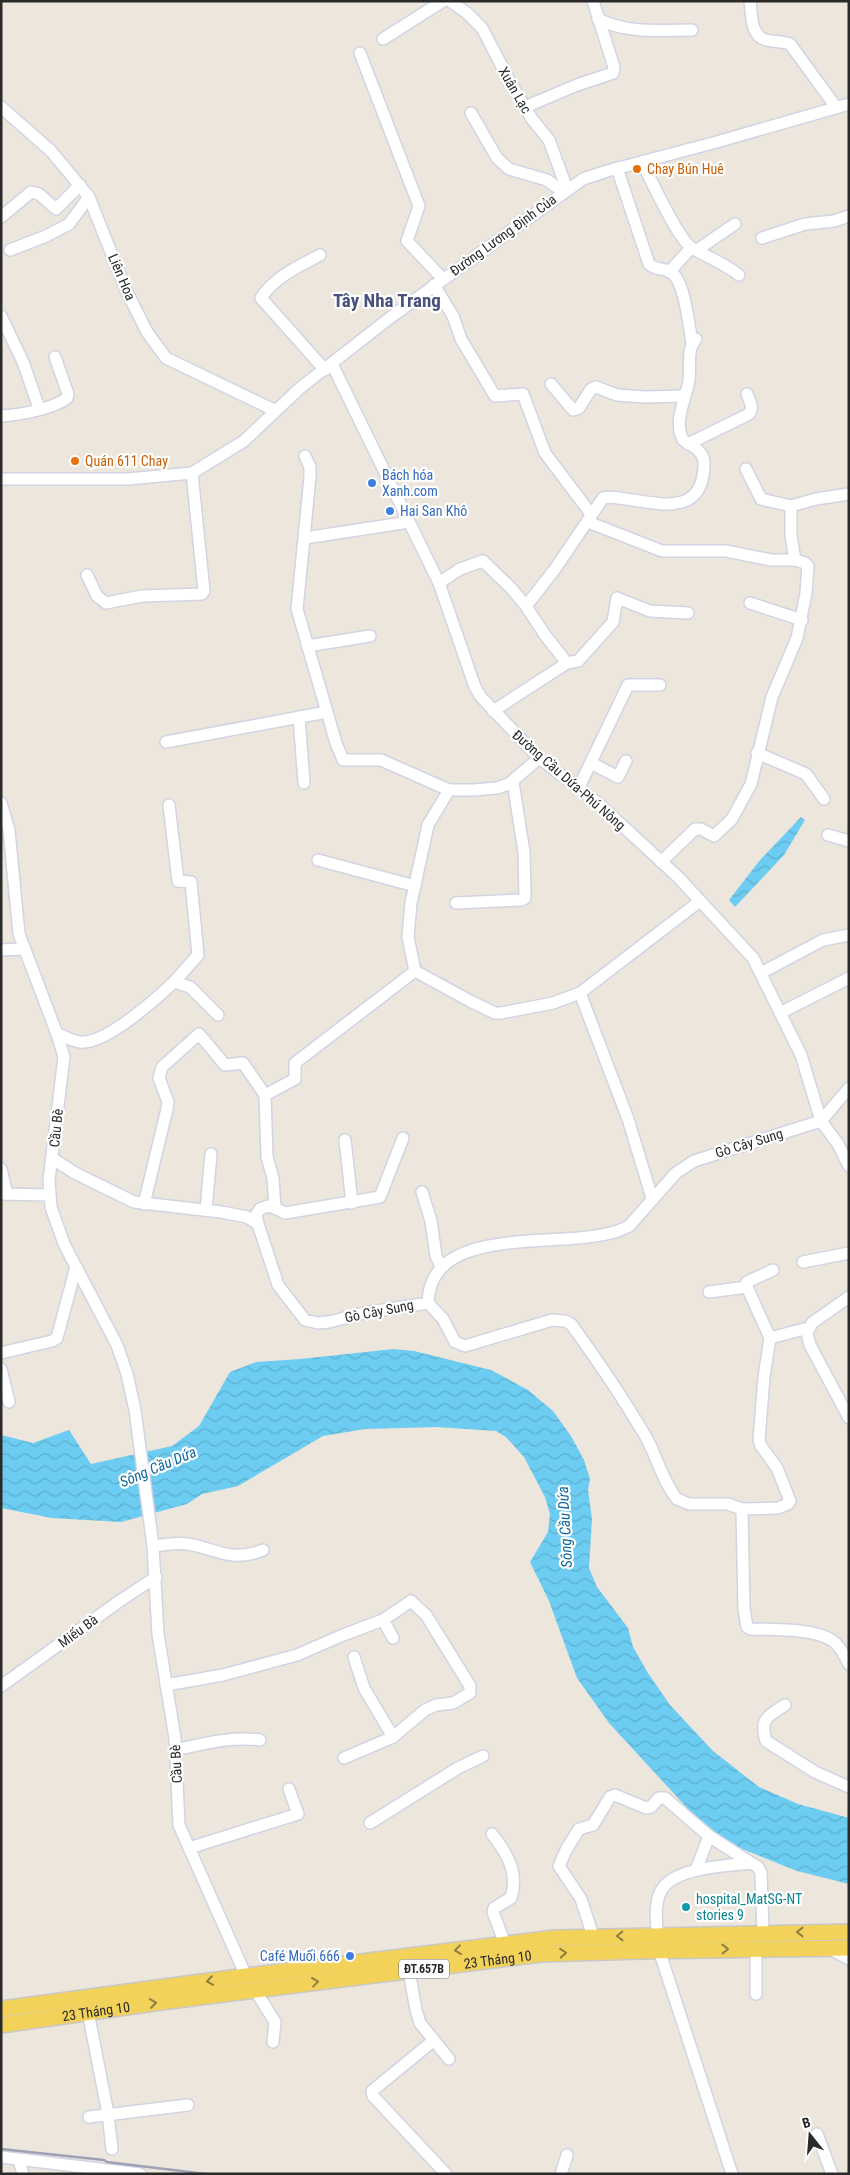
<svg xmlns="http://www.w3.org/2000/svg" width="850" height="2175" font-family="'Roboto Condensed',sans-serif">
	<defs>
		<pattern id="water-waves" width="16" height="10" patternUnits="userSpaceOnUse" patternTransform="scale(1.25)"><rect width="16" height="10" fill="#6cccf1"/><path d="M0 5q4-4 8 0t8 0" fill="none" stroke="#5eafcf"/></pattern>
	</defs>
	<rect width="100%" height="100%" fill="#ede6dc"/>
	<g fill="url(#water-waves)">
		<polygon points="801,817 805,820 784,855 735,907 729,900 760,860"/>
		<polygon points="393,1349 414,1351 491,1370 528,1390 553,1411 571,1436 584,1460 590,1479 588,1490 592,1519 589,1568 597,1587 628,1628 633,1647 648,1673 670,1705 713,1751 759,1787 798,1804 849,1818 849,1884 797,1871 730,1844 689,1810 609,1723 577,1678 549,1601 530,1562 548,1532 550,1514 545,1497 524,1457 506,1437 496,1431 437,1427 365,1429 323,1436 238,1486 202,1494 187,1504 121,1522 52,1518 1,1508 1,1435 33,1443 69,1430 91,1464 172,1446 199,1426 230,1372 256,1362 301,1359"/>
	</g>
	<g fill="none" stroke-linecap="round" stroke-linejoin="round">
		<g stroke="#d1d4e3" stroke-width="14">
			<g id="minor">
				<polyline points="450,1 467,13 482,28 510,82 532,119 549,140 567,189"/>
				<path d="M 750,1 C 752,14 750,36 766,40 C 774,42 782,41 790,44 L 836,107"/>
				<path d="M 598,19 C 628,34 660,30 692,30"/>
				<polyline points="383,39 443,1"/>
				<polyline points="360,53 419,206 407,241 443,279"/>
				<polyline points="1,107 51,151 89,197 126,290 147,332 166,358 274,410"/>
				<polyline points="525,107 577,85 613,73 614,67 593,1"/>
				<polyline points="471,113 497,158 509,169 547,180 563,192"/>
				<path d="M 642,162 C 650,178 679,241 692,248 C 707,257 724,263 739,275"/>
				<path d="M 617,168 L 649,264 C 655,270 664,268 671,272 C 685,281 689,327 692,343"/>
				<polyline points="1,217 31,192 39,194 56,209 80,185"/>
				<polyline points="762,238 805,224 834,221 849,216"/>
				<polyline points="10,250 46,236 69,224 89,197"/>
				<polyline points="697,250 735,224"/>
				<path d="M 320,255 C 299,266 273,278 261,298 L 325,370"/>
				<polyline points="669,272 691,248"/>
				<polyline points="434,285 453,316 461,339 495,396 523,394 545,453 591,514"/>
				<polyline points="1,316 23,362 39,408"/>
				<polyline points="332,364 439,583 475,687 481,697 539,758 599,804 678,877 753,958 801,1055 821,1121 838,1144 849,1166"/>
				<polyline points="551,384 573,410 579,408 591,389 596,387 617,395 645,397 684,396"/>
				<path d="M 1,416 C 19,415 53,409 67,398 L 68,394 L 55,357"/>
				<path d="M 688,444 L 749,414 C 754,408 750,402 747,394"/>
				<polyline points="305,456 310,467 310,477 297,609 336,743 343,760 381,760 449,790 473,790 497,788 509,784 539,758"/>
				<polyline points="746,469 761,499 791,506"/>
				<polyline points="1,479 128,479 192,473 244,441 300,388 391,317 583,179 607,171 713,143 849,104"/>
				<polyline points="588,522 662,551 726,551 771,560 795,560"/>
				<polyline points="305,538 409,522"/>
				<polyline points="87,575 97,596 106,603 142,596 202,594 204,591 192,473"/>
				<path d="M 439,583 L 460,569 L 483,561 L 511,588 L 526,606 L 555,569 L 603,498 C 610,496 618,498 626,499 C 661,504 703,516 704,465 C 705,452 693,446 683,440 C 673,420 686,400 689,380 C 691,366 686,350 696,339"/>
				<polyline points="750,603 802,620"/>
				<polyline points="526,606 545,635 567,663"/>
				<polyline points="307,646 370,636"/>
				<polyline points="493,711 567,663 578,661 613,622 617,598 650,611 688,613"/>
				<polyline points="299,717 304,783"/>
				<polyline points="166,742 327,712"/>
				<polyline points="757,753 806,774 824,799"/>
				<polyline points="591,763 618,777 626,761"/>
				<polyline points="579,787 628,685 660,685"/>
				<polyline points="449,790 428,825 411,903 408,937 415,971 470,1001 495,1013 501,1013 553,1003 580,993 700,901"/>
				<polyline points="1,803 9,830 19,934 57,1034 64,1057 49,1180 51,1207 64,1244 117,1345 127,1374 135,1410 153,1546 158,1634 175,1738 179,1825 246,1976"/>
				<polyline points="169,805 178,881 191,882 198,955 174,982"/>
				<polyline points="828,835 849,841"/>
				<polyline points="318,860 415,886"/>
				<polyline points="661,862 695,829 701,829 714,836 732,819 751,784 772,697 797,638 806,593 808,566 805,563 795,560 791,536 791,506 816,499 849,494"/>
				<polyline points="456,903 521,900 525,898 524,852 513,782"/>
				<polyline points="1,950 24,949"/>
				<polyline points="761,973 823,940 849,935"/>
				<polyline points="580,993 628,1119 652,1198"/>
				<polyline points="782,1012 849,978"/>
				<path d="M 57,1034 C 64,1036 72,1041 80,1042 C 105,1045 156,999 174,982 L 190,987 L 218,1015"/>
				<polyline points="345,1140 352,1203"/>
				<path d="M 53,1159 L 75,1173 L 134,1202 L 221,1212 L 247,1217 L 258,1224 L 278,1285 L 305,1320 L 318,1323 L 329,1322 L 364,1313 L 428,1303 C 430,1216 579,1255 629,1226 L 676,1173 L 694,1161 L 821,1121 L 849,1088"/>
				<polyline points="1,1169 7,1194"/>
				<polyline points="422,1192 431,1221 436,1256 441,1266"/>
				<polyline points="1,1194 49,1195"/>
				<polyline points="144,1204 167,1109 168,1102 159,1078 162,1067 199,1034 225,1065 243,1063 265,1095"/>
				<polyline points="275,1208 285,1213 380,1197 403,1138"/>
				<polyline points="206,1210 211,1154"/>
				<polyline points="258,1224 256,1215 260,1209 268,1206 275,1208 273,1178 267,1157 265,1095 295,1079 295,1063 415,971"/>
				<polyline points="803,1262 849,1253"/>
				<polyline points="747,1287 770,1338"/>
				<polyline points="709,1292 747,1287 747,1282 773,1270"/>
				<polyline points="849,1297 812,1323 807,1333 810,1345 849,1418"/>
				<path d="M 428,1303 L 443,1319 L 455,1342 L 465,1346 L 552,1320 L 565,1321 L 571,1324 C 598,1361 623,1398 646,1437 C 657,1457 663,1482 677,1499 L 689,1504 L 728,1504 L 742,1509 L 744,1609 L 747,1627 L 751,1629 C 774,1630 814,1628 833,1641 C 840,1646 845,1656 849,1664"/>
				<polyline points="1,1353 52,1341 57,1338 76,1267"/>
				<polyline points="1,1369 9,1402"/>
				<polyline points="742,1509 778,1508 788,1504 790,1501 777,1468 761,1446 759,1440 764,1377 770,1338 808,1328"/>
				<path d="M 153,1546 C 165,1545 176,1542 188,1544 C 217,1549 232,1563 263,1550"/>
				<polyline points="383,1620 393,1638"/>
				<polyline points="354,1657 364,1688 393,1737"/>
				<polyline points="166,1685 223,1675 297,1655 343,1635 383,1620 411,1601 426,1615 470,1686 470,1693 453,1703 436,1705 425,1710 393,1737 344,1758"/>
				<polyline points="1,1686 121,1600 156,1577"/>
				<path d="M 785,1705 C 768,1716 759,1719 766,1741 L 815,1772 L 849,1787"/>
				<path d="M 175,1750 C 203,1744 231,1736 260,1740"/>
				<polyline points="370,1823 458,1768 483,1756"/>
				<path d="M 492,1834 C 507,1853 519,1873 511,1898 L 494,1908 L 493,1912 L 505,1944"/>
				<polyline points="189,1848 298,1814 289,1789"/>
				<polyline points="696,1870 709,1836"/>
				<path d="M 657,1935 C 657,1922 654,1906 660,1893 C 670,1867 728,1866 751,1863 L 758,1867 L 761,1873 L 763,1932"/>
				<polyline points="593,1936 581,1899 559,1866 566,1850 579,1829 593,1825 610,1797 615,1795 646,1808 651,1807 659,1798 665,1798 709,1836 751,1863"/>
				<polyline points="756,1949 756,1994"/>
				<polyline points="830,1949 849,1959"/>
				<polyline points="659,1950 732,2174"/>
				<polyline points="409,1971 416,2010 420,2023 449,2059"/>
				<polyline points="255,1990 275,2022 273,2042"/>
				<polyline points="88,2012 108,2114 112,2149"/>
				<polyline points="433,2041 372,2091 373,2096 446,2174"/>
				<polyline points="89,2117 188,2105"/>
				<polyline points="817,2134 832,2174"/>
				<polyline points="1,2157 140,2174"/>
				<polyline points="19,2160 23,2174"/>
				<polyline points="561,2174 567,2155"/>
			</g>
		</g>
		<g stroke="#c8c8c8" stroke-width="18">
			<g id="major">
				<polyline points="1,2009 246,1976 555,1938 849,1932"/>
				<path id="s1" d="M 1,2025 L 161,2002 L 541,1954 L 641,1951 L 849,1948"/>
			</g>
		</g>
		<use href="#minor" stroke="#fff" stroke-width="11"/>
		<use href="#major" stroke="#f3d25a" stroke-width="15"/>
		<polyline stroke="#9ea1b5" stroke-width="2.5" points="1,2149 104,2160 107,2162 206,2174"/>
	</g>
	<defs><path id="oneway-chevron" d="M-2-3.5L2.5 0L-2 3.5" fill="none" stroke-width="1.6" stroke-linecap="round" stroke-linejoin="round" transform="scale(1.25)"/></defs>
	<g stroke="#8e7e42">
		<use href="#oneway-chevron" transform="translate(800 1932) rotate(180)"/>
		<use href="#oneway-chevron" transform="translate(620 1936) rotate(179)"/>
		<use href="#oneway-chevron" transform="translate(725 1949) rotate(-1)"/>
		<use href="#oneway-chevron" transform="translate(458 1950) rotate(173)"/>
		<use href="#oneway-chevron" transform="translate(563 1953) rotate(-4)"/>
		<use href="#oneway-chevron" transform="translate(210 1981) rotate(172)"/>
		<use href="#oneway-chevron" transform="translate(315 1982) rotate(-7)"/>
		<use href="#oneway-chevron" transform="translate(153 2003) rotate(-8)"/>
	</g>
	<g fill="#e8710a" stroke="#fff" stroke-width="2">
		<circle cx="637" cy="169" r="5"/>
		<circle cx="75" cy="461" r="5"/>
	</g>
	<g fill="#3f7fe0" stroke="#fff" stroke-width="2">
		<circle cx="372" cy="483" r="5"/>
		<circle cx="390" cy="511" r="5"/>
		<circle cx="350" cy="1956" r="5"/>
	</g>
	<circle fill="#0f9aa8" stroke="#fff" stroke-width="2" cx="686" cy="1907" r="5"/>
	<g text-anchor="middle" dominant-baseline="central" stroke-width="4.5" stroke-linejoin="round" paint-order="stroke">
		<rect fill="#fff" stroke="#6a6a6a" stroke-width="1" x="399" y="1959.5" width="50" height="19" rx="4"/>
		<g font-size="12" font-weight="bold" fill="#2a2a2a">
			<text x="424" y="1969">ĐT.657B</text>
		</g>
		<g font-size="14" fill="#2a2a2a" stroke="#fff">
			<text transform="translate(515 90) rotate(60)">Xuân Lạc</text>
			<text transform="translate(503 235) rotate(-36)">Đường Lương Định Của</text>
			<text transform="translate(122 277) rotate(67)">Liên Hoa</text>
			<text transform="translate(569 780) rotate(41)">Đường Cầu Dứa-Phú Nông</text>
			<text transform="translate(56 1128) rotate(-84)">Cầu Bè</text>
			<text transform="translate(749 1143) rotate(-17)">Gò Cây Sung</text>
			<text transform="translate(379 1311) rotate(-11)">Gò Cây Sung</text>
			<text transform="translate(78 1631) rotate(-36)">Miếu Bà</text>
			<text transform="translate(176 1764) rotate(-93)">Cầu Bè</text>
			<text stroke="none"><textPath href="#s1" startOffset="501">23 Tháng 10</textPath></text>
			<text stroke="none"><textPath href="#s1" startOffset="96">23 Tháng 10</textPath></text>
		</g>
		<g font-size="14" fill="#c56008" stroke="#fff" text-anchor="start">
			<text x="647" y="169">Chay Bún Huê</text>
			<text x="85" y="461">Quán 611 Chay</text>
		</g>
		<g font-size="14" fill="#366cbe" stroke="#fff" text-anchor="start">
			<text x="382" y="475">Bách hóa<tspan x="382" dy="16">Xanh.com</tspan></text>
			<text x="400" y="511">Hai San Khô</text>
			<text x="340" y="1956" text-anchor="end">Café Muối 666</text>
		</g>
		<g font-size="14" fill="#0d838f" stroke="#fff" text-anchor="start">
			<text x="696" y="1899">hospital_MatSG-NT<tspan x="696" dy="16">stories 9</tspan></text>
		</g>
		<g font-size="15" font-style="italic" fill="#0b699e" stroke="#fff">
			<text transform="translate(158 1467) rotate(-23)">Sông Cầu Dứa</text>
			<text transform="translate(565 1527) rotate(-93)">Sông Cầu Dứa</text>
		</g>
		<g font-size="19" font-weight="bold" fill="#49527c" stroke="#fff">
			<text x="387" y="300">Tây Nha Trang</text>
		</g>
	</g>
	<rect width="850" height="2175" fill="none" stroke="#2a2a2a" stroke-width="5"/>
	<g transform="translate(810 2135) rotate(343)" stroke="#ffffff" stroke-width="4" paint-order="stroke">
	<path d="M0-4L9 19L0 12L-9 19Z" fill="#2a2a2a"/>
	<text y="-8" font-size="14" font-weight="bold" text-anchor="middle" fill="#2a2a2a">B</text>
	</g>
</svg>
